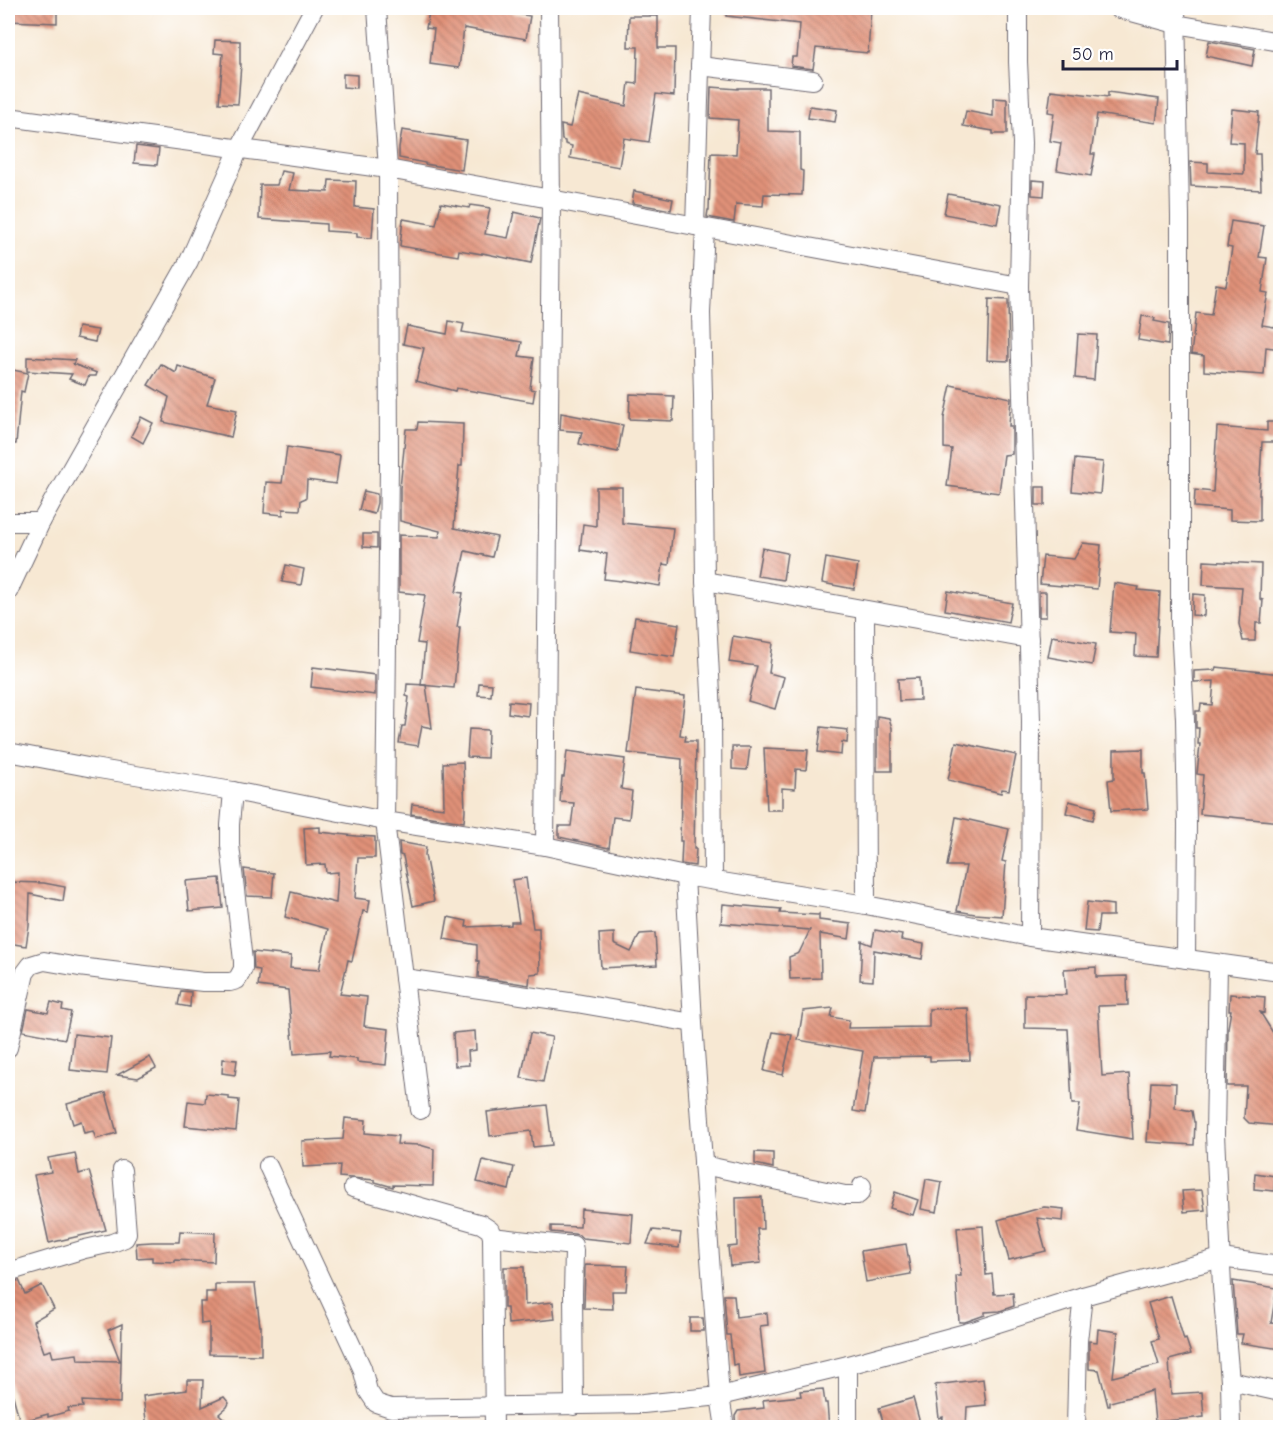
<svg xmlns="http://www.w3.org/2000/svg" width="1288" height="1435" font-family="'Comic Neue',sans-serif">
	<defs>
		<pattern id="building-back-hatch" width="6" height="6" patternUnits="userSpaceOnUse" patternTransform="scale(1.5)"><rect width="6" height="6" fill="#e09178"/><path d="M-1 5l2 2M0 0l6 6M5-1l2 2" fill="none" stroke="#b57664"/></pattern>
	</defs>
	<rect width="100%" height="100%" fill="#fff"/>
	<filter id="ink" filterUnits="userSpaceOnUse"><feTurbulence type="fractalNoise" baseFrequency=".0167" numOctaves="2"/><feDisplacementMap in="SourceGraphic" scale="12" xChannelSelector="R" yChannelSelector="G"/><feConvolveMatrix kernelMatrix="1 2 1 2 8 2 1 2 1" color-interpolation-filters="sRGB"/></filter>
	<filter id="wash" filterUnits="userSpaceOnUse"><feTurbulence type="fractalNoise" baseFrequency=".008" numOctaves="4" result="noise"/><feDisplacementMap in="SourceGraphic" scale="24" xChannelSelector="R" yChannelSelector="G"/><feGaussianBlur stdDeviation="1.35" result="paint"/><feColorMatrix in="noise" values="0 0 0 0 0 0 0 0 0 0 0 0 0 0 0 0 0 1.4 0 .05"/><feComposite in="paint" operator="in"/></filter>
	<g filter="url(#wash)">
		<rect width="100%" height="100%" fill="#f7e8d3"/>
		<g id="blocks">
			<g fill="url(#building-back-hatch)">
				<polygon points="8,8 57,8 57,23 8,21"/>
				<polygon points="439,8 480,8 530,16 526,39 464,28 459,68 430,64 434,29 426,28 429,12 438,14"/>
				<polygon points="727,8 871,8 868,53 816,48 813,69 791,66 792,57 797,57 800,24 726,16"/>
				<polygon points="629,16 658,16 658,48 675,48 674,96 656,94 649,142 624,138 619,167 570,158 572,146 565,144 565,141 562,140 561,125 570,127 578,95 626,106 629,83 637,84 638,47 628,47"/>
				<polygon points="215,40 240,41 240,64 241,64 238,104 219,103 223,54 214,53"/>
				<polygon points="1209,41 1255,49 1252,66 1206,56"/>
				<polygon points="343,74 357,75 357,88 343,87"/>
				<polygon points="711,87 738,89 738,88 768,88 768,131 800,132 800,170 803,171 802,195 764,194 763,206 736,204 734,222 707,217 708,210 709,210 711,153 736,154 738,120 710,118"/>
				<polygon points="1051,90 1108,97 1108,92 1159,99 1156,123 1097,114 1091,154 1095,154 1091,176 1057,170 1061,143 1050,141 1054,113 1048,112"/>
				<polygon points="993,98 1007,99 1007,134 993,134 993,131 963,126 966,111 993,116"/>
				<polygon points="810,106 837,110 835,122 808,118"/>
				<polygon points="1232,109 1259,112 1255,154 1260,154 1261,190 1191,186 1190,162 1208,163 1208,172 1244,174 1244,143 1229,142"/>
				<polygon points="402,130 466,140 462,170 425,164 425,163 399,158 399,147"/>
				<polygon points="136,146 159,149 157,165 134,163"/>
				<polygon points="281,171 293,173 289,190 328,192 329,180 356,181 355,207 374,209 372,238 357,237 357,233 326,231 326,224 259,219 260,185 277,185"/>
				<polygon points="1032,180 1045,181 1044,196 1032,195"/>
				<polygon points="634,191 673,199 671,210 632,203"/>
				<polygon points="948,194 1001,204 997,224 944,214"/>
				<polygon points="441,203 469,208 470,205 490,208 485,234 508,238 514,212 540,218 531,263 482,253 482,254 459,250 458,256 400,246 403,219 436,225"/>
				<polygon points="1231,221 1264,226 1259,257 1267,258 1262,292 1268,293 1262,325 1281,328 1281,349 1266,347 1264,375 1204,371 1204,356 1191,354 1196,313 1211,315 1216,284 1226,286 1232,248 1227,247"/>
				<polygon points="989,299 1008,300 1009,361 987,360"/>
				<polygon points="1142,316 1155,318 1154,321 1169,324 1168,345 1138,340"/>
				<polygon points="449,321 464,324 462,332 522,342 519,356 534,358 530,389 535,390 533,402 456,388 455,391 416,381 424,348 403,344 407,326 447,334"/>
				<polygon points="78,327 98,330 95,342 76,338"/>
				<polygon points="1078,334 1097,335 1094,380 1075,378"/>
				<polygon points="27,357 75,360 73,364 97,373 96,376 89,376 85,385 69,379 72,374 27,371"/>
				<polygon points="161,364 176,373 178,366 215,378 207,404 237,410 231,437 163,422 169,397 148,385"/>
				<polygon points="8,369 28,373 24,392 21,391 16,444 8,444"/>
				<polygon points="951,385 1011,398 1009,426 1012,426 1012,454 1004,455 999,493 947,486 952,449 944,448 944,418"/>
				<polygon points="630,394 674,396 673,421 629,419"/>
				<polygon points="561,413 623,425 618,452 579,444 582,432 560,430"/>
				<polygon points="141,417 153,423 143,443 131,436"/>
				<polygon points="418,422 463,424 462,466 459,466 454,528 497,537 492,557 465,551 456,592 463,593 457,627 460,627 454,688 421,685 425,644 417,643 425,595 399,592 399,535 439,537 440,531 400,521 400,488 406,429 417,429"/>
				<polygon points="1267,422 1281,422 1281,442 1262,442 1259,495 1260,495 1260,521 1230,520 1230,510 1194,507 1195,490 1213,492 1217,427 1267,431"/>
				<polygon points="287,447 340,455 336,484 307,480 306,498 301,500 300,510 283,509 283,515 264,513 266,482 282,483"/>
				<polygon points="1075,459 1103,462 1100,494 1072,491"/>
				<polygon points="596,487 622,487 622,523 673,528 669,565 663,564 660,586 622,580 621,581 604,579 607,554 580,550 583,524 596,526"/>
				<rect x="1036" y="487" width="9" height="18"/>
				<polygon points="364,491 377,494 377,503 374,514 359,510"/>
				<polygon points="363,534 377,534 377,548 363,547"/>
				<polygon points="1083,543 1101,545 1097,589 1040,584 1043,556 1074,559"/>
				<polygon points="762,548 787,553 783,580 757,576"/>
				<polygon points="826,558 858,564 854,589 822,583"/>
				<polygon points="1204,561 1261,564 1260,599 1263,600 1261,623 1256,623 1255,641 1243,641 1239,624 1242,587 1203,585"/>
				<polygon points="286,565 304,569 301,585 282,582"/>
				<polygon points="1114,583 1139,587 1138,590 1160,592 1156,657 1135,656 1136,634 1110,632"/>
				<polygon points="948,591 1012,603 1008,622 945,610"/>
				<rect x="1039" y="592" width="7" height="25"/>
				<polygon points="1193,594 1205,595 1204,616 1192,615"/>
				<polygon points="635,617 679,624 674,657 630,650"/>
				<polygon points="733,636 773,643 769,673 784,677 775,709 748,701 757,666 729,662"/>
				<polygon points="1052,636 1096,644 1092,665 1048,657"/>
				<polygon points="313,667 375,675 375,695 311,687"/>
				<polygon points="1216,667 1281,674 1281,822 1200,814 1203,775 1197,774 1200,744 1198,744 1199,728 1196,728 1196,711 1200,711 1201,704 1212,705 1214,681 1194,682 1194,671 1215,670"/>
				<polygon points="919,678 920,700 899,701 898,679"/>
				<polygon points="479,683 492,684 491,696 478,695"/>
				<polygon points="407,684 426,685 432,728 422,726 418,746 399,743 402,726 405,726 409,697 406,696"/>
				<polygon points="636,690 685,696 680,735 686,736 685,741 696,741 694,849 696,849 695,866 681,864 682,841 680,841 682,759 628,753"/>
				<polygon points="509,701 529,703 528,716 508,713"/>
				<polygon points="877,716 889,718 892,728 892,771 877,771"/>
				<polygon points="821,727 848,730 847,743 842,742 841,755 818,752"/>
				<polygon points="469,729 488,730 487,758 467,757"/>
				<polygon points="956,742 1016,755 1009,790 1002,789 1001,793 948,780"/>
				<polygon points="732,747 750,747 747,770 732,769"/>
				<polygon points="764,748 808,750 806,770 796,769 795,789 782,788 782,810 767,810"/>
				<polygon points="1143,749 1143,773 1145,773 1148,809 1111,811 1108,780 1114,779 1114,750"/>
				<polygon points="567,751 625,759 621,789 632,791 629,819 613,817 609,848 559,837 559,826 571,826 574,803 560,802 562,777 564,777"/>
				<polygon points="463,762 465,810 464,822 411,814 412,804 444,808 443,763"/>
				<polygon points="1069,801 1096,808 1093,820 1066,813"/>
				<polygon points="956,817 1009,829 1002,861 1006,862 1002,916 975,914 957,911 966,866 947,866"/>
				<polygon points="320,827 320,832 356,836 375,837 375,858 358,858 355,898 370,900 368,912 363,911 352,961 348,960 340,994 367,997 364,1026 389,1029 386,1065 357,1062 357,1059 329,1056 330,1051 294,1054 288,990 258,986 260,970 254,969 253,952 291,956 290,968 319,970 328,929 285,917 291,892 336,903 338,872 326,873 325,864 306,865 304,828"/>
				<polygon points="399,842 426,847 425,855 434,901 413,906 403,856 400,855"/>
				<polygon points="244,869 274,873 272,897 247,896"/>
				<polygon points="220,878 223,908 189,911 186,881"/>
				<polygon points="526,878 533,928 539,928 540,973 530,974 529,985 478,977 479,961 477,961 477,945 444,939 448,917 467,921 466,927 511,925 511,922 519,922 512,880"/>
				<polygon points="8,882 44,883 65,887 63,901 30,894 29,926 26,946 8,943"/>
				<polygon points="1087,902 1113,905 1113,916 1099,916 1097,932 1084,931"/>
				<polygon points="723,904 781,909 780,913 818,915 819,914 819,920 851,924 849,939 820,934 821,978 790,979 789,957 799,953 810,930 721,923"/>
				<polygon points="875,930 902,935 901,940 924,944 922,959 874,950 873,981 860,980 862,941 872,945"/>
				<polygon points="614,933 614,944 631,952 640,934 655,933 657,965 601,968 599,934"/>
				<polygon points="1096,967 1096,977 1127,976 1128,1005 1098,1006 1102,1076 1129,1074 1133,1139 1076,1130 1080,1104 1072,1104 1068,1029 1025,1028 1025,994 1066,995 1064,969"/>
				<polygon points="181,991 191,992 190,1007 178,1005"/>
				<polygon points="1230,994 1265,997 1264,1013 1260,1012 1275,1036 1281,1037 1281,1048 1276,1077 1281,1077 1281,1126 1249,1123 1244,1118 1246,1086 1227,1086 1228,1028 1231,1010 1229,1010"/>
				<polygon points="51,1002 63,1005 62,1010 71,1012 65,1039 23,1031 28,1009 48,1013"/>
				<polygon points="833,1008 831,1017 849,1020 848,1028 929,1027 929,1009 968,1008 970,1060 930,1061 930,1056 874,1057 865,1113 853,1111 863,1051 798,1040 803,1011"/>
				<polygon points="475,1031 476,1050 468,1051 469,1065 455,1066 453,1033"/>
				<polygon points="773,1032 792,1035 783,1075 764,1071"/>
				<polygon points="530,1033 552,1037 543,1082 521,1078"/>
				<polygon points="74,1034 111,1038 107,1074 70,1070"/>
				<polygon points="150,1057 156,1068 138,1078 117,1075"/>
				<polygon points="223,1059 237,1060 235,1075 222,1073"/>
				<polygon points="1151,1082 1176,1083 1175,1108 1192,1111 1194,1122 1195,1122 1194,1145 1147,1142"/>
				<polygon points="106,1093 117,1133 96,1139 93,1131 84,1133 81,1121 73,1124 67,1104"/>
				<polygon points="206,1094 229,1096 229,1099 239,1100 236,1131 185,1126 188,1101 205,1103"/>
				<polygon points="547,1105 552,1145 533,1147 531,1131 490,1136 487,1112"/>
				<polygon points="345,1118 366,1120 365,1133 398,1136 397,1144 420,1145 434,1149 433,1186 393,1185 393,1187 375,1182 375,1180 339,1177 340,1165 303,1167 302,1141 343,1139"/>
				<polygon points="755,1152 773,1153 773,1168 755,1164"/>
				<polygon points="75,1153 79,1174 89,1171 106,1230 49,1243 34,1175 51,1172 48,1158"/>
				<polygon points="483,1160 514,1167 509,1190 477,1182"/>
				<polygon points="1255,1173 1275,1176 1274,1191 1254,1189"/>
				<polygon points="926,1179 942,1182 937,1212 921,1209"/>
				<polygon points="1202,1190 1205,1210 1184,1212 1182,1191"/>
				<polygon points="895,1192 918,1200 913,1215 890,1208"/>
				<polygon points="762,1197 763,1229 757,1229 761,1263 730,1266 728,1247 737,1246 736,1198"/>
				<polygon points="1044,1207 1064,1209 1063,1221 1037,1218 1046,1251 1009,1260 998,1220"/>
				<polygon points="581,1209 633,1214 631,1243 582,1238 579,1235 574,1234 551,1232 551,1226 580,1227"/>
				<polygon points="983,1226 986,1275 992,1274 994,1294 1013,1293 1014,1306 1000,1311 985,1312 985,1315 965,1322 959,1322 956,1276 961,1276 957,1228"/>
				<polygon points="653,1230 681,1233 679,1248 647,1244"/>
				<polygon points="180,1231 215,1233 214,1262 175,1260 175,1262 152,1261 152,1257 137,1258 136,1243 152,1242 179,1242"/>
				<polygon points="906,1244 911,1274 866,1282 861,1251"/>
				<polygon points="585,1265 628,1266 626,1291 612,1291 613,1309 584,1308"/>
				<polygon points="504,1267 524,1267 525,1305 553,1302 555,1319 508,1324 507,1308 504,1308"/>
				<polygon points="19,1280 25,1294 42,1285 54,1309 33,1321 44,1352 51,1350 53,1357 77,1354 78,1360 120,1361 108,1330 122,1324 120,1403 82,1401 83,1407 68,1408 69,1411 48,1417 48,1414 20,1422 8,1377 8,1285"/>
				<polygon points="1233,1281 1277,1288 1271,1323 1281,1324 1281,1349 1241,1343 1243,1334 1237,1334"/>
				<polygon points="215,1284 255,1284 260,1326 261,1326 261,1355 209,1354 209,1323 201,1324 200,1302 206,1302 206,1292 215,1292"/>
				<polygon points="724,1295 734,1295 736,1317 767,1313 768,1325 760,1326 765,1373 739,1377 738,1364 733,1365 730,1335 727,1335"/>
				<polygon points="1171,1296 1184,1340 1186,1339 1191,1354 1169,1360 1171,1394 1202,1392 1204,1417 1155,1422 1152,1391 1110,1402 1110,1406 1108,1406 1099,1370 1089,1369 1089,1341 1097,1342 1098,1329 1118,1332 1113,1377 1159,1365 1152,1341 1159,1339 1148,1303"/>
				<polygon points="690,1318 703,1318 704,1331 690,1331"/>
				<polygon points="983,1379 986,1405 967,1407 966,1428 942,1428 943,1417 939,1418 935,1385"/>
				<polygon points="187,1380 203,1380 202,1407 224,1397 229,1403 227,1407 219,1414 234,1428 147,1428 143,1396 187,1390"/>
				<polygon points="823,1389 825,1403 827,1403 829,1428 736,1428 735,1416 738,1411 764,1408 763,1400 801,1396 800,1391"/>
				<polygon points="913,1398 920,1423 905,1428 885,1428 879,1408"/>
			</g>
		</g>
	</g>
	<g filter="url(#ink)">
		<use href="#blocks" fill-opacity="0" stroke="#6d6770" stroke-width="1.5"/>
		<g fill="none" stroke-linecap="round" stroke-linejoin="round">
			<g stroke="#6d6770" stroke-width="20">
				<g id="minor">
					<polyline points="377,8 388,169 389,465 385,821 420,1110"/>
					<polyline points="1018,8 1018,62 1022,143 1019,286 1031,721 1030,937"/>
					<polyline points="1117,8 1176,24 1280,42"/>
					<polyline points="1176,8 1180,216 1180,625 1185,719 1187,824 1186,959"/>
					<polyline points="700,66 813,80"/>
					<polyline points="8,117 388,169 1019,286"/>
					<polyline points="695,226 702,8"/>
					<polyline points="705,228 701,313 703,396 705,581 712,713 713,880"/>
					<polyline points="8,522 41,522"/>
					<polyline points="705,581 1029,639"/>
					<polyline points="8,592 41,522 189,261 239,149 314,8"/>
					<polyline points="865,610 866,905"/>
					<polyline points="8,752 93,768 233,791 385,821 545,846 685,876 866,905 1030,937 1280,972"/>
					<polyline points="545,846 551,200 549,8"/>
					<polyline points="685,876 693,1023 720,1396 725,1428"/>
					<polyline points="1218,964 1215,1134 1222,1287 1230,1381 1231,1428"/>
					<polyline points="404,978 576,1003 693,1023"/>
					<polyline points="8,1048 25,973 31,965 44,961 79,967 203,982 230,982 237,980 243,969 243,961 230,845 230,825 233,791"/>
					<polyline points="703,1165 845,1195 858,1195 861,1192 862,1186"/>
					<polyline points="268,1166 362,1368 368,1391 376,1403 391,1408 643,1404 720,1396 848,1365 973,1331 1083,1296 1221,1258 1280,1266"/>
					<polyline points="353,1188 481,1224 490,1230 492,1237 494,1428"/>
					<polyline points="492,1237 564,1245 573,1245 574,1251 573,1293 574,1406"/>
					<polyline points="8,1272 85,1249 112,1243 125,1238 127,1233 122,1170"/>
					<polyline points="1230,1381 1280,1392"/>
					<polyline points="848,1428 848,1365"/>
					<polyline points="1076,1428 1078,1341 1083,1296"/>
				</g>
			</g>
			<use href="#minor" stroke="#fff" stroke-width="18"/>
		</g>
	</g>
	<rect width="1288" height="1435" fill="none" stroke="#fff" stroke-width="30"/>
	<path d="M1063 60v9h114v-9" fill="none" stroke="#22223b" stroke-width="3"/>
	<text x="1072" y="60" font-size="18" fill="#22223b" stroke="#ffffff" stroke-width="4.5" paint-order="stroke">50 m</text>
</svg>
